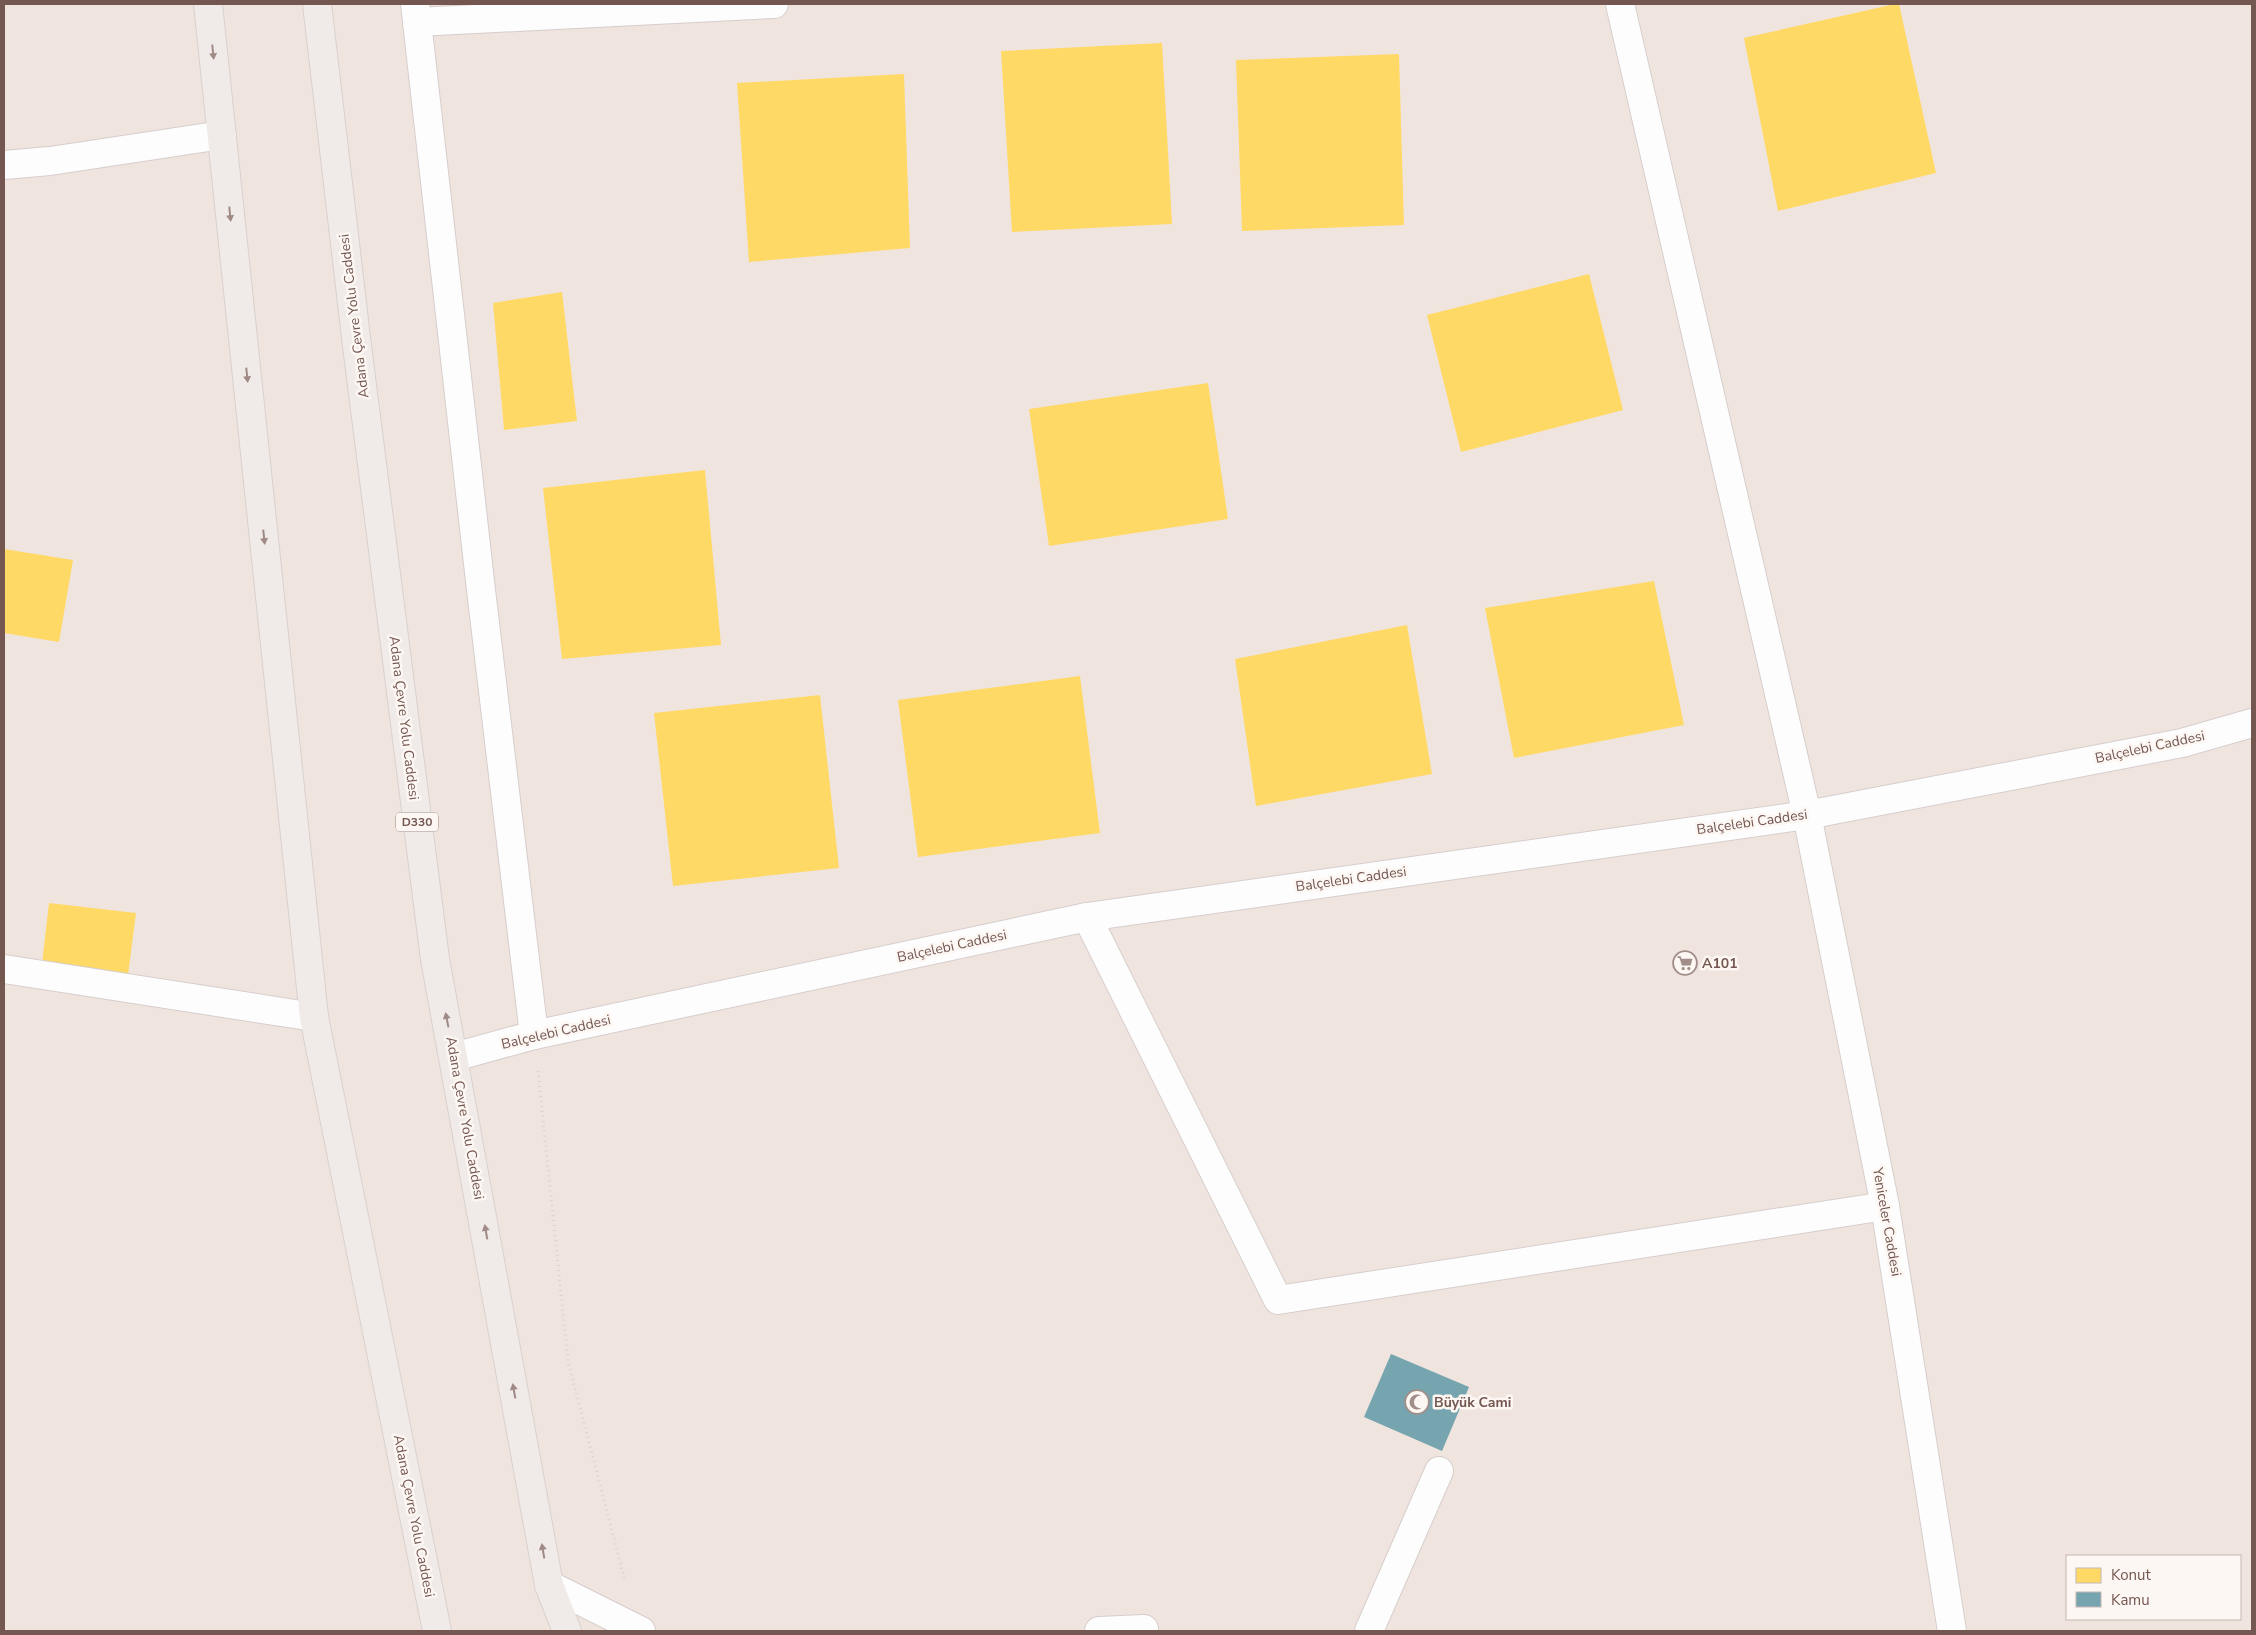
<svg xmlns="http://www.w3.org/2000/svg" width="2256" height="1635" font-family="'Nunito Sans',sans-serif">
	<rect width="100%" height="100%" fill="#f8f3f0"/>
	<path fill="#f0e4df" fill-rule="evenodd" d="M 4,4 L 2252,4 L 2252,1631 L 4,1631 ZM 2067,1556 L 2240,1556 L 2240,1619 L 2067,1619 Z"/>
	<g fill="#ffd966">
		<polygon points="1895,4 1899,4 1936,173 1778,211 1744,38"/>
		<polygon points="1162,43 1172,224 1012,232 1001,51"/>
		<polygon points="1399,54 1404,225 1242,231 1236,60"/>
		<polygon points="904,74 910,248 749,262 737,83"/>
		<polygon points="1589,274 1623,410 1461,452 1427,315"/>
		<polygon points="562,292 577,421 504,430 493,303"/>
		<polygon points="1208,383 1228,519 1049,546 1029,409"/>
		<polygon points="705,470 721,645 562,659 543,488"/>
		<polygon points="4,549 73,560 59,642 4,633"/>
		<polygon points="1654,581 1684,725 1514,758 1485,608"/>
		<polygon points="1407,625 1432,774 1256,806 1235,659"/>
		<polygon points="1080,676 1100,833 918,857 898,700"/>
		<polygon points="820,695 839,868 673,886 654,713"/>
		<polygon points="49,903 136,913 127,983 41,972"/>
	</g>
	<polygon fill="#76a5af" points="1391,1354 1469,1387 1442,1451 1364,1417"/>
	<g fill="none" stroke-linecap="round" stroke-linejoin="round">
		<g stroke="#d6cecc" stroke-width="30">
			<g id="minor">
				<polyline points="415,4 481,590 534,1035"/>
				<polyline points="1620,4 1807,815"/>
				<polyline points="417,22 774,4"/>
				<polyline points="4,165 50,161 222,135"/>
				<polyline points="1087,917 1278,1300 1885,1206"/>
				<polyline points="4,969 314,1017"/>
				<polyline points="549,1585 641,1631"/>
				<polyline points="1099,1631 1144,1629"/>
				<polyline points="1369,1631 1439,1471"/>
			</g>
		</g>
		<g stroke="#d6cecc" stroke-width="30">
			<g id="tertiary">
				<polyline points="1807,815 1885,1206 1952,1631"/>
				<polyline points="454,1057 534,1035 1087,917 1807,815 2182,743 2252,723"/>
			</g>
		</g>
		<g stroke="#d9d0cd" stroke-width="30">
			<g id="trunk">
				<polyline points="208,4 314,1017 437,1631"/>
				<polyline points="317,4 357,346 435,959 549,1585 567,1631"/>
			</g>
		</g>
		<polyline stroke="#dad1d0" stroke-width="3" stroke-dasharray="1 4" stroke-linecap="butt" points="538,1071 568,1361 625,1581"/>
		<use href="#minor" stroke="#fefdfd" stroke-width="28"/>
		<use href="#tertiary" stroke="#fefdfd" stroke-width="28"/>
		<use href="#trunk" stroke="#f0eae8" stroke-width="28"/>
	</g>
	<defs><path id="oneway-solid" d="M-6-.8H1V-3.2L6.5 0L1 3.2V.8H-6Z" transform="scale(1.25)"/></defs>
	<g fill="#9f8a86">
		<use href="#oneway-solid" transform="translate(213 52) rotate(84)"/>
		<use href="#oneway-solid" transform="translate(230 214) rotate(84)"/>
		<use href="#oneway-solid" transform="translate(247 375) rotate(84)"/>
		<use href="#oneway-solid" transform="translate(264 537) rotate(84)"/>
		<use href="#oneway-solid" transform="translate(447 1020) rotate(-101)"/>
		<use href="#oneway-solid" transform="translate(486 1232) rotate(-100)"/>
		<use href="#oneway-solid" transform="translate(514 1391) rotate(-100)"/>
		<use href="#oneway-solid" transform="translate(543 1551) rotate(-100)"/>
	</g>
	<defs>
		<g id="supermarket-ring" transform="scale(1.25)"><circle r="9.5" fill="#fdf7f3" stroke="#a28e89" stroke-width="1.5"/><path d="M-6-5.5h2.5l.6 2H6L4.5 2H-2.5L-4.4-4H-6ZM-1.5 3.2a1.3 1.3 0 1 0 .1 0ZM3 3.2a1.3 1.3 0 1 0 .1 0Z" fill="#a28e89"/></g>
		<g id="mosque-ring" transform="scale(1.25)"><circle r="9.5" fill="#fdf7f3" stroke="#a28e89" stroke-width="1.5"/><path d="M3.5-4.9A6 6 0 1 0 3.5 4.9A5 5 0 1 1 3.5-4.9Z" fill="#a28e89"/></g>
	</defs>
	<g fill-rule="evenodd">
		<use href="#supermarket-ring" x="1685" y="963"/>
		<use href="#mosque-ring" x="1417" y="1402"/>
	</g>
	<g text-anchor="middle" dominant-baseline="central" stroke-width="5" stroke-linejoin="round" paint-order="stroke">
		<rect fill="#fdf7f3" stroke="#9d8782" stroke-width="1" x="396" y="812.5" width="42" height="19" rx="4"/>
		<g font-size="12" font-weight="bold" fill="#745751">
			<text x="417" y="822">D330</text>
		</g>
		<g font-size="14" fill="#745751" stroke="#fdf7f3">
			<text transform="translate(354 316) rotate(-97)">Adana Çevre Yolu Caddesi</text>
			<text transform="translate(404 718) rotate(83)">Adana Çevre Yolu Caddesi</text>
			<text transform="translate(2150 747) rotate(-12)">Balçelebi Caddesi</text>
			<text transform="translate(1752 822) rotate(-8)">Balçelebi Caddesi</text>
			<text transform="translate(1351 879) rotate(-8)">Balçelebi Caddesi</text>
			<text transform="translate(952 946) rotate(-12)">Balçelebi Caddesi</text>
			<text transform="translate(556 1032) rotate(-13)">Balçelebi Caddesi</text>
			<text transform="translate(465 1118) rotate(80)">Adana Çevre Yolu Caddesi</text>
			<text transform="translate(1887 1222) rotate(80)">Yeniceler Caddesi</text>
			<text transform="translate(414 1516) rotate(79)">Adana Çevre Yolu Caddesi</text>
		</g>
		<g font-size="14" font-weight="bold" fill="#745751" stroke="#fdf7f3" text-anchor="start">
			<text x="1702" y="963">A101</text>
			<text x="1434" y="1402">Büyük Cami</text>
		</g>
	</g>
	<rect width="2256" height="1635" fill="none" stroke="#745751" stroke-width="10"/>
	<rect x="2066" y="1555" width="175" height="65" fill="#fdf7f3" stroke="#c6b7b2"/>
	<rect x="2076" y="1568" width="25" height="15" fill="#ffd966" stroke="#c6b7b2"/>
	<text x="2111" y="1580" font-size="15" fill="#745751">Konut</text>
	<rect x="2076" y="1592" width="25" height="15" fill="#76a5af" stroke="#c6b7b2"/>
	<text x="2111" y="1605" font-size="15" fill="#745751">Kamu</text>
</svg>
